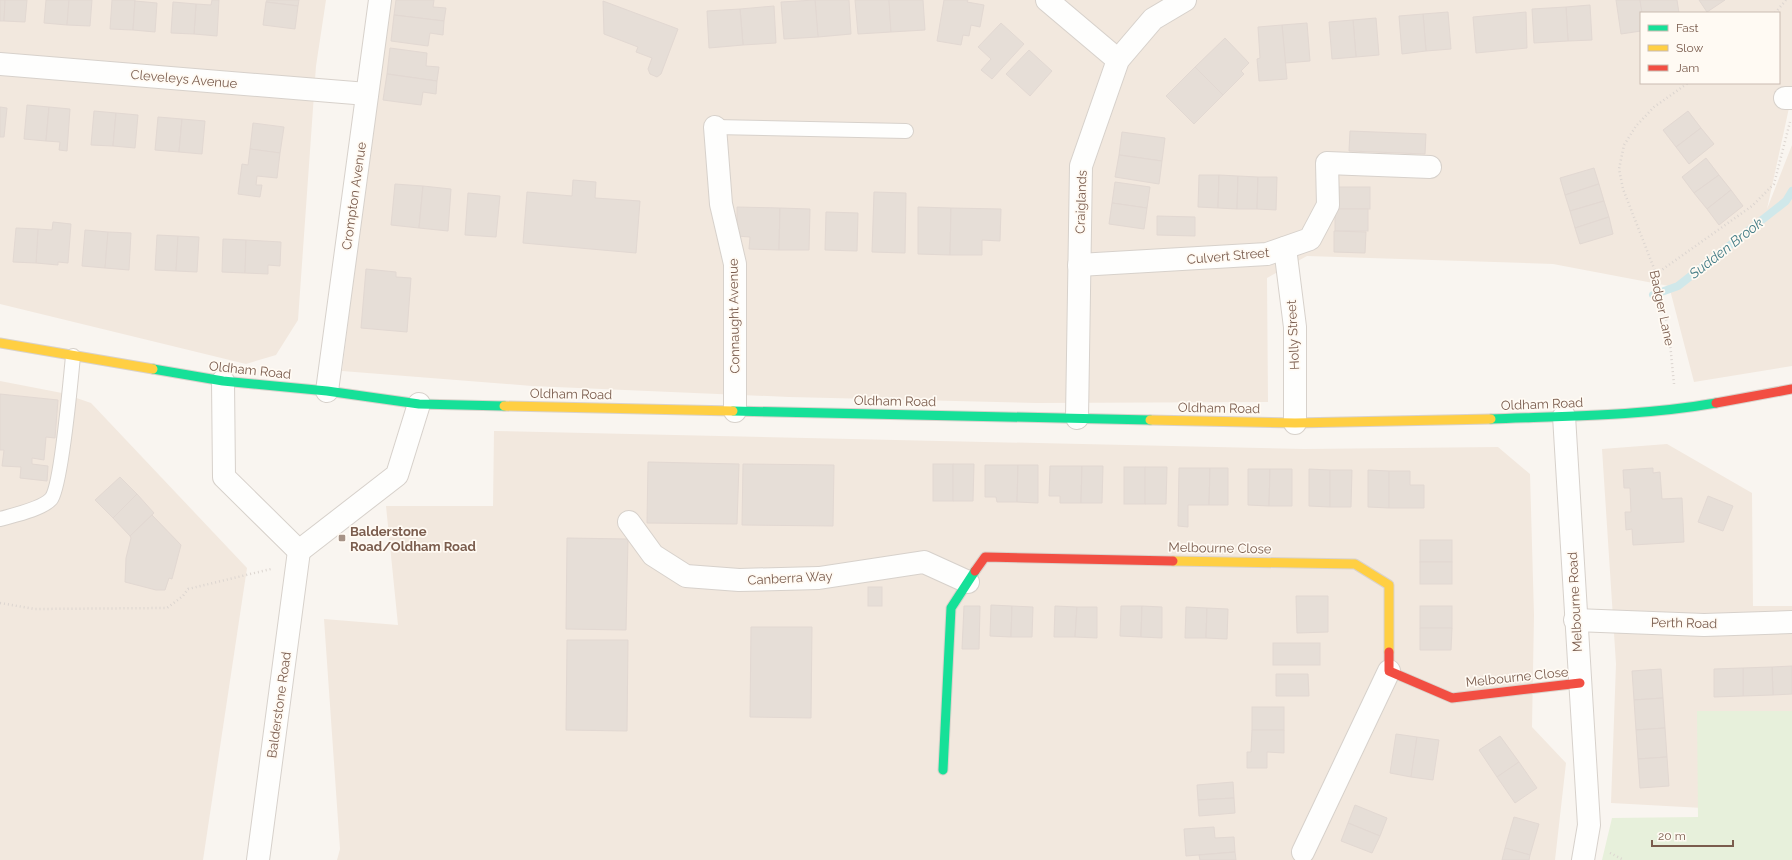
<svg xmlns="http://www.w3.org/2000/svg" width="1792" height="860" font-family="Raleway,sans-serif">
	<rect width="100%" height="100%" fill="#f9f5f0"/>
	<g fill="#f2e8de" fill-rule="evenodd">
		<polygon points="0,0 326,0 316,66 298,320 276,355 246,364 0,304"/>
		<path d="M 388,0 L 1792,0 L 1792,94 L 1767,209 L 1792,145 L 1792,366 L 1694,382 L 1669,286 L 1553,264 L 1307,256 L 1267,278 L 1268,402 L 1036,403 L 789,397 L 532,386 L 342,371 ZM 1641,13 L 1779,13 L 1779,83 L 1641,83 Z"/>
		<polygon points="0,381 62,393 91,403 247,568 203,860 0,860"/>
		<polygon points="494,431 1304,449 1498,447 1530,474 1534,615 1532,727 1566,763 1555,860 337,860 340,849 324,619 398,625 386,506 493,506"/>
		<polygon points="1667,444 1752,493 1753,606 1792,606 1792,713 1703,808 1611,803 1616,664 1602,449"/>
	</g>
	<polygon fill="#e7f0db" points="1697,711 1792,711 1792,860 1602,860 1612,818 1698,817"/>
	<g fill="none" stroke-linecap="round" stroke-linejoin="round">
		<polyline stroke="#d0e8ea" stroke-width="8" points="1653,295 1678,286 1786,201 1792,191"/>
	</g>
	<g fill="#e6ded7" stroke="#e2d8d2">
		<polygon points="0,0 5,0 4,21 0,21"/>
		<polygon points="5,0 27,0 25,22 4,21"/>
		<polygon points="46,0 69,0 67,25 44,23"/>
		<polygon points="69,0 92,0 90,26 67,25"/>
		<polygon points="112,0 135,0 133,30 110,29"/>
		<polygon points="212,0 219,0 217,36 194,34 196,4 211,5"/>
		<polygon points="267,0 299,0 298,6 266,2"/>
		<polygon points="396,0 434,0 433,7 446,8 444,21 394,15"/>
		<polygon points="815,0 849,0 851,34 818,37"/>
		<polygon points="815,0 818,37 784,39 781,2"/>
		<polygon points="855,0 889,0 891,32 858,34"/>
		<polygon points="889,0 923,0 925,30 891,32"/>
		<polygon points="944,0 968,0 967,2 984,5 980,27 971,25 969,36 963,35 961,45 937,41"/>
		<polygon points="1616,0 1640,0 1642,13 1641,13 1641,31 1621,34"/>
		<polygon points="1640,0 1677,0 1679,13 1642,13"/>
		<polygon points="1699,0 1725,0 1707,12"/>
		<polygon points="135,1 157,3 155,32 133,30"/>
		<polygon points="603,1 678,29 661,74 657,77 650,74 648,69 652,58 636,52 638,47 604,34"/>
		<polygon points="173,2 196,4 194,34 171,33"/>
		<polygon points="266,2 298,6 295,29 263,25"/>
		<polygon points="1590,5 1592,40 1568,41 1566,7"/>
		<polygon points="774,6 776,43 743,45 740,9"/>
		<polygon points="1566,7 1568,41 1534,43 1532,9"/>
		<polygon points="740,9 743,45 709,48 707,11"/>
		<polygon points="1448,12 1451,49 1426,51 1423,14"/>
		<polygon points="1526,12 1527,48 1476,53 1473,17"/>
		<polygon points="1423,14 1426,51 1402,54 1399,16"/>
		<polygon points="394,15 444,21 443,35 430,33 428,46 391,41"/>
		<polygon points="1376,18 1379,55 1356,57 1353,20"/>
		<polygon points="1353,20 1356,57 1332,59 1329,22"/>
		<polygon points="1001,23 1024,44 992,79 981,70 991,59 978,47"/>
		<polygon points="1307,23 1310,61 1285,63 1282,25"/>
		<polygon points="1282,25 1287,79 1259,81 1257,59 1260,58 1258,27"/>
		<polygon points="1225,38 1249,63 1241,71 1244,74 1223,95 1195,67"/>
		<polygon points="390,48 427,53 426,66 439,67 437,81 387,74"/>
		<polygon points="1029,50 1052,71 1030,96 1006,74"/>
		<polygon points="1195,67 1223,95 1194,124 1166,96"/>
		<polygon points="387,74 437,81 436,94 423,92 421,105 383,100"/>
		<polygon points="27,105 49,107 46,141 24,139"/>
		<polygon points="0,107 7,108 4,137 0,137"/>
		<polygon points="49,107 70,109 67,151 59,150 60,142 46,141"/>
		<polygon points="94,111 116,113 113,146 91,145"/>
		<polygon points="1688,111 1701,128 1676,147 1663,130"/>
		<polygon points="116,113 138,115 135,148 113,146"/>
		<polygon points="158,117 182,119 179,152 155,150"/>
		<polygon points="182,119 205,121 202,154 179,152"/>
		<polygon points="253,123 284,127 280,153 250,149"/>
		<polygon points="1701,128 1714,144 1689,164 1676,147"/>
		<polygon points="1350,131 1426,134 1425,154 1349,151"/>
		<polygon points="1122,132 1165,138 1162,161 1119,155"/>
		<polygon points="250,149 280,153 277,178 257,176 256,185 262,185 260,197 238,194 242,164 248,165"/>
		<polygon points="1119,155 1162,161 1159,184 1115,177"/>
		<polygon points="1706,158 1719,175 1694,193 1682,177"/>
		<polygon points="1594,168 1599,184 1565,195 1560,178"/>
		<polygon points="1199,175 1219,175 1218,208 1198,207"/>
		<polygon points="1219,175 1238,176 1237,209 1218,208"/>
		<polygon points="1719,175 1731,190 1707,209 1694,193"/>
		<polygon points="1238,176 1258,177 1257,209 1237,209"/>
		<polygon points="1258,177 1277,177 1276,210 1257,209"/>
		<polygon points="573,180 596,182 595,198 640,201 636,253 523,243 527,192 572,196"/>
		<polygon points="1115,182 1150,187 1147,208 1112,203"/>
		<polygon points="395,184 423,186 419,228 391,225"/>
		<polygon points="1599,184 1604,201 1570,211 1565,195"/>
		<polygon points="423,186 451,189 448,231 419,228"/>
		<rect x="1337" y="187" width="33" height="22"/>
		<polygon points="1731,190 1743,206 1719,225 1707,209"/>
		<polygon points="874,192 906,193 905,253 872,252"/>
		<polygon points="468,193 500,196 496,237 465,235"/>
		<polygon points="1604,201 1609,217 1575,228 1570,211"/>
		<polygon points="1112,203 1147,208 1144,229 1109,224"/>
		<polygon points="737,207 780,208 779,250 749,249 750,237 737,236"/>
		<polygon points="918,207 951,208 950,255 918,254"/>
		<polygon points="780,208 810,209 809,250 779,250"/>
		<polygon points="951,208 1001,209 1000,241 982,240 982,255 950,255"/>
		<rect x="1335" y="209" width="33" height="22"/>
		<polygon points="826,212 858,213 857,251 825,250"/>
		<polygon points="1157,216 1195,217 1195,236 1157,235"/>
		<polygon points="1609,217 1613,234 1580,244 1575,228"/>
		<polygon points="53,222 71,224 68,263 58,262 58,265 36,263 38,229 52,230"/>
		<polygon points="16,228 38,229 36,263 13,262"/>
		<polygon points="85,230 108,232 105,268 82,266"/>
		<polygon points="1334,231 1366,232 1365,253 1334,252"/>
		<polygon points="108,232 131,233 129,270 105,268"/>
		<polygon points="157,235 178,236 176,271 155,270"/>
		<polygon points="178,236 199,237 197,272 176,271"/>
		<polygon points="223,239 246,240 245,273 222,272"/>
		<polygon points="246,240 281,242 280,266 268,265 268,274 245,273"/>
		<polygon points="366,269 396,272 396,277 411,278 407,332 361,328"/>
		<polygon points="0,394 58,400 55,438 46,437 44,460 32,458 32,464 48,466 47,481 20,478 21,467 2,466 4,450 0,450"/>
		<polygon points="648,462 739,464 737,524 647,523"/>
		<polygon points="743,464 834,465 833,526 742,525"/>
		<rect x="933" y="464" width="20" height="37"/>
		<polygon points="953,464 974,464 973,501 953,501"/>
		<polygon points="985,465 1018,465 1017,502 997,502 996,497 985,497"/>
		<polygon points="1018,465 1038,465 1038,503 1017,502"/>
		<polygon points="1050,466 1082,466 1081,503 1060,503 1060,496 1049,496"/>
		<polygon points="1082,466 1103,466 1102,503 1081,503"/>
		<rect x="1124" y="467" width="21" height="37"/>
		<polygon points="1145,467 1167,467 1166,504 1145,504"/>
		<polygon points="1179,468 1210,468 1209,505 1188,505 1188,527 1178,526"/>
		<polygon points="1210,468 1228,468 1228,505 1209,505"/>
		<polygon points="1653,468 1653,473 1660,472 1662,499 1682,498 1684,542 1633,545 1632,529 1626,530 1625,512 1631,512 1630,488 1624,488 1623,470"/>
		<polygon points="1248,469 1270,469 1269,506 1248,505"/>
		<polygon points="1270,469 1292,469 1292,506 1269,506"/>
		<polygon points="1309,469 1330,470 1330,507 1309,506"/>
		<polygon points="1330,470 1352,470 1351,507 1330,507"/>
		<polygon points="1368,470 1389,471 1389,508 1368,507"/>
		<polygon points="1389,471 1410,471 1410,485 1424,485 1424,508 1389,508"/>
		<polygon points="120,477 137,494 113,518 95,500"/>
		<polygon points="137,494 154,513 130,536 113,518"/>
		<polygon points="1708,496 1733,506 1723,531 1698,522"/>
		<polygon points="152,515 181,545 172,579 169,578 165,590 156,590 125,582 126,558 131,538 130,536"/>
		<polygon points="567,538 628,539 626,630 566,629"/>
		<rect x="1420" y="540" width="32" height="22"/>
		<rect x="1420" y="562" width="32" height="22"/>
		<rect x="868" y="587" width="14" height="19"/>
		<polygon points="1296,596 1328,596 1328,632 1297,633"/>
		<polygon points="991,605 1012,606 1011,637 990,636"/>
		<polygon points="964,606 980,606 979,649 962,649"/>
		<polygon points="1012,606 1033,607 1032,637 1011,637"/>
		<polygon points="1055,606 1077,607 1075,637 1054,637"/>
		<polygon points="1121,606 1142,606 1141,637 1120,636"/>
		<polygon points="1142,606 1162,607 1162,638 1141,637"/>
		<rect x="1420" y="606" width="32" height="22"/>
		<polygon points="1077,607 1097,607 1097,638 1075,637"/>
		<polygon points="1186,607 1207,608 1206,638 1185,638"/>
		<polygon points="1207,608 1228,609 1227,639 1206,638"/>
		<polygon points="751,627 812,627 811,718 750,717"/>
		<polygon points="1420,628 1452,628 1451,650 1420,650"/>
		<polygon points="567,640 628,640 627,731 566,730"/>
		<rect x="1273" y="643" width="47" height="22"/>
		<polygon points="1792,666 1792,694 1773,695 1772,667"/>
		<polygon points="1772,667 1773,695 1743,696 1743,668"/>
		<polygon points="1743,668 1743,696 1714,697 1714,669"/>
		<polygon points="1661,669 1663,698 1634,700 1632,671"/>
		<polygon points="1276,674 1308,674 1309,696 1276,696"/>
		<polygon points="1663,698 1665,728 1636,730 1634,700"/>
		<rect x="1252" y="707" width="32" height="23"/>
		<polygon points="1665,728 1667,757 1638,759 1636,730"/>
		<polygon points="1252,730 1284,730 1284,753 1267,752 1267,768 1247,768 1247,752 1251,752"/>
		<polygon points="1396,734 1417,737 1411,777 1390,773"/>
		<polygon points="1500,736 1519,762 1497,777 1479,750"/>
		<polygon points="1417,737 1439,740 1433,780 1411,777"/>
		<polygon points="1667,757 1669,786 1640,788 1638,759"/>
		<polygon points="1519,762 1537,788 1515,803 1497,777"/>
		<polygon points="1233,782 1234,798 1198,800 1197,785"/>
		<polygon points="1234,798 1235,813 1199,816 1198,800"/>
		<polygon points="1355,805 1387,818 1380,836 1348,823"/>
		<polygon points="1514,817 1539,824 1530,855 1505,848"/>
		<polygon points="1348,823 1380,836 1372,853 1341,841"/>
		<polygon points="1214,827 1215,838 1234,837 1235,852 1186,856 1184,829"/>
		<polygon points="1505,848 1530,855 1529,860 1502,860"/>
		<polygon points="1235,852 1236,860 1200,860 1199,855"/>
	</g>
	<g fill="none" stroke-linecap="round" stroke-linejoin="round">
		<g stroke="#d7d1cb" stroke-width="16">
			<g id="lane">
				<polyline points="715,127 906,131"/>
				<path d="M 0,519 C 14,515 42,509 51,499 C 61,488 71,377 73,356"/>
			</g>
		</g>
		<g stroke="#d7d1cb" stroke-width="24">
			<g id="street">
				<polyline points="1047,0 1118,60"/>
				<polyline points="0,64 367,94"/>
				<polyline points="1785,98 1792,98"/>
				<polyline points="715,127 721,204 735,264 735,411"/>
				<polyline points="1285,248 1295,327 1295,423"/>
				<polyline points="1079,265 1267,254 1310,239 1328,205 1327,163 1430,167"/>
				<polyline points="223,381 224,477 299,551"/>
				<polyline points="327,391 380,0"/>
				<polyline points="1564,416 1589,825 1583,860"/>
				<polyline points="1077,418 1081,166 1118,60 1153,19 1185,0"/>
				<polyline points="629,522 653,555 686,576 739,580 819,578 924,562 968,582"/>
				<polyline points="299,551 397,475 419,404"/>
				<polyline points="1575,620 1704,625 1792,622"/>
				<polyline points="1303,852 1389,671"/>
				<polyline points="258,860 299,551"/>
			</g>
		</g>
		<g stroke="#d9d2cb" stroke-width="11">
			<g id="fast">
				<polyline points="153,369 223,381 327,391 419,404 504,406"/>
				<polyline points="733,411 1150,420"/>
				<path d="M 1491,419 C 1566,416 1642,416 1716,403"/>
				<polyline points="943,770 951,608 975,571"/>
			</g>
		</g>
		<g stroke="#d9d2cb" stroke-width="11">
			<g id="slow">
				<polyline points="0,343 153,369"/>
				<polyline points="504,406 733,411"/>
				<polyline points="1150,420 1295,423 1491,419"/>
				<polyline points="1173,561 1355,564 1389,585 1389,652"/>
			</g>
		</g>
		<g stroke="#d9d2cb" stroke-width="11">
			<g id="jam">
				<polyline points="1716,403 1792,389"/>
				<polyline points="975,571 985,557 1173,561"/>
				<polyline points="1389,652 1389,671 1452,698 1580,683"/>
			</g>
		</g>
		<g stroke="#dcd5d0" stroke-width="2.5" stroke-dasharray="1 3" stroke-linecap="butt">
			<polyline points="1775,13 1786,0"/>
			<polyline points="1656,274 1752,206 1774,184 1790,122"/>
			<polyline points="1674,384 1669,333 1657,276 1623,189 1619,169 1624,145 1636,126 1654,107 1688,83"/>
			<polyline points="0,603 35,609 167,608 183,596 188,589 271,569"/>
			<polyline points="1610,853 1624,860"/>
		</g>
		<use href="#lane" stroke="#fefefd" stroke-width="14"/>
		<use href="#street" stroke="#fefefd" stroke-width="22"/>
		<use href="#fast" stroke="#16e098" stroke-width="9"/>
		<use href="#slow" stroke="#ffcf43" stroke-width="9"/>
		<use href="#jam" stroke="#f24e42" stroke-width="9"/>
	</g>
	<rect fill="#a69286" stroke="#fffaf3" stroke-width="1.5" x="338" y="534" width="8" height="8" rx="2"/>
	<g text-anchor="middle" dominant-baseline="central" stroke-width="3.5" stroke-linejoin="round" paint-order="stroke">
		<g font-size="13" fill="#7a5c4d" stroke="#fffaf3">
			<text transform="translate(184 79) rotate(5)">Cleveleys Avenue</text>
			<text transform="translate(354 196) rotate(-82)">Crompton Avenue</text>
			<text transform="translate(1081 202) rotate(-88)">Craiglands</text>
			<text transform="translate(1228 256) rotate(-5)">Culvert Street</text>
			<text transform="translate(1662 308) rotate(78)">Badger Lane</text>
			<text transform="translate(734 316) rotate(-91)">Connaught Avenue</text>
			<text transform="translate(1293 335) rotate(-93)">Holly Street</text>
			<text transform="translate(250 370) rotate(6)">Oldham Road</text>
			<text transform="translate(571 394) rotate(1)">Oldham Road</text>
			<text transform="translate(895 401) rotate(1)">Oldham Road</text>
			<text transform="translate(1542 404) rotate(-2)">Oldham Road</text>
			<text transform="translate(1219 408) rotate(1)">Oldham Road</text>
			<text transform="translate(1220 548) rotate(1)">Melbourne Close</text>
			<text transform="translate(790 578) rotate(-3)">Canberra Way</text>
			<text transform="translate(1575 602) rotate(-93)">Melbourne Road</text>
			<text transform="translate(1684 623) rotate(1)">Perth Road</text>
			<text transform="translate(1517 677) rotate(-6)">Melbourne Close</text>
			<text transform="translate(279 705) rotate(-82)">Balderstone Road</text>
		</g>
		<g font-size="13" font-weight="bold" fill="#7a5c4d" stroke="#fffaf3" text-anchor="start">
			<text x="350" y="531">Balderstone<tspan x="350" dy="15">Road/Oldham Road</tspan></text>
		</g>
		<g font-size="14" font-style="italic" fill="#437c86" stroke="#fffaf3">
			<text transform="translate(1726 248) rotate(-38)">Sudden Brook</text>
		</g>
	</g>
	<rect x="1640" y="12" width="140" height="72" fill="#fffaf3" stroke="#cabbb1"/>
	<rect x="1648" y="25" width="20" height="6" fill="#16e098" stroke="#cabbb1"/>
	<text x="1676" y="32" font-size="12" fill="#7a5c4d">Fast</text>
	<rect x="1648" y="45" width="20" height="6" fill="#ffcf43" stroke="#cabbb1"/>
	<text x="1676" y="52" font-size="12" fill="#7a5c4d">Slow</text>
	<rect x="1648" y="65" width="20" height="6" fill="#f24e42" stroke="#cabbb1"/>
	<text x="1676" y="72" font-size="12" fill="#7a5c4d">Jam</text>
	<path d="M1652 840v6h81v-6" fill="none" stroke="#7a5c4d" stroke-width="2"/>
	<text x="1658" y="840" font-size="12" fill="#7a5c4d" stroke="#fffaf3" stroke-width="3" paint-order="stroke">20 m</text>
</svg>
